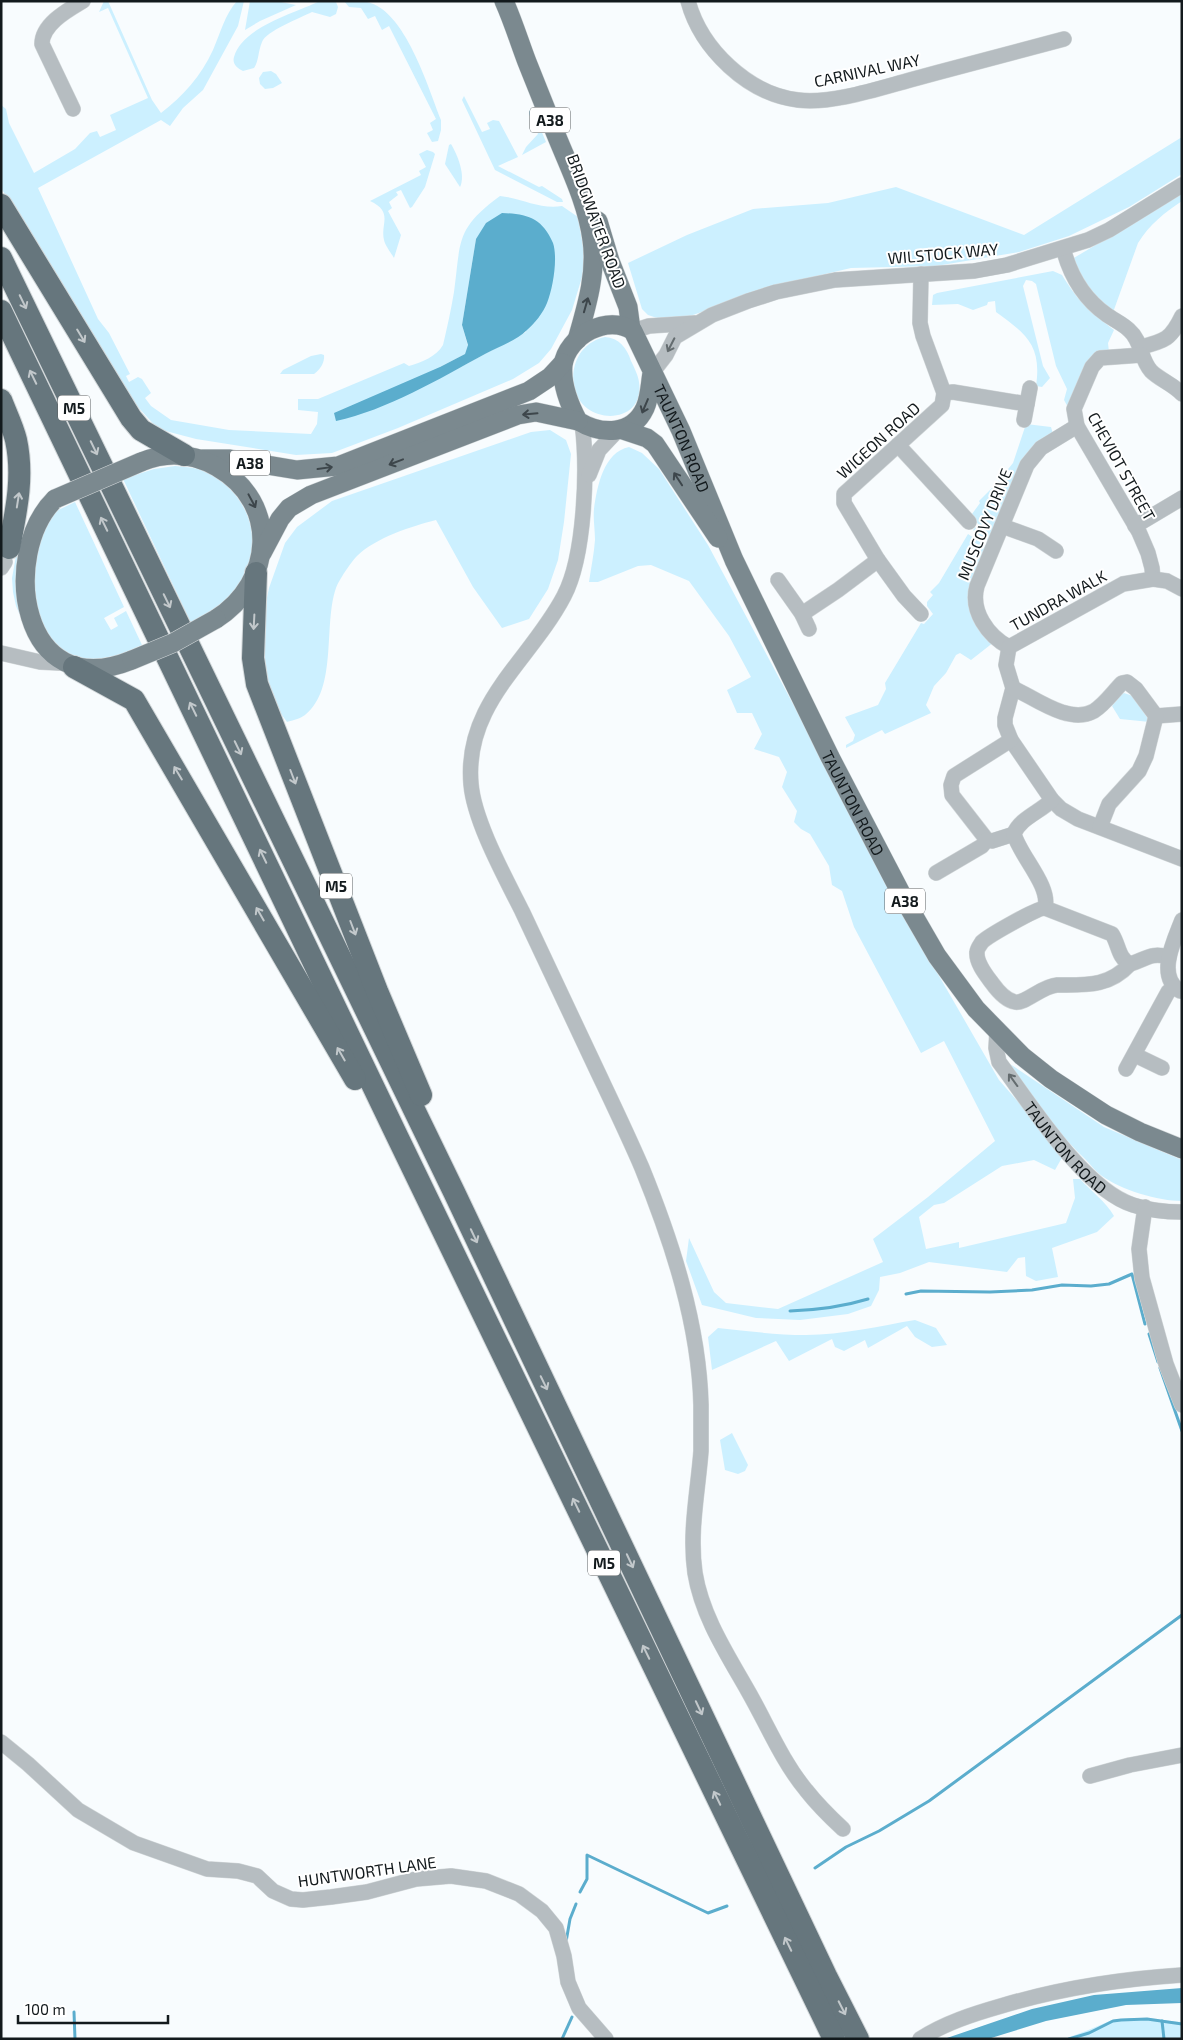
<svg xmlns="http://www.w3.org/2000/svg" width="1183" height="2040" font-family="'Exo 2',sans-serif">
	<rect width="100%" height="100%" fill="#f8fcfe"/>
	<g fill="#ccf0ff" fill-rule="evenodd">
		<path d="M 104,1 L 108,1 L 152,100 L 161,113 C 183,96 201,76 213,50 C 220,34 225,14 237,1 L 244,1 L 238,26 L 203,90 L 183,108 L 170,126 L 161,120 L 38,188 L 98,319 L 109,333 L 130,374 L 126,376 L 129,382 L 138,377 L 142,379 L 151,393 L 145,398 L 151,406 L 171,420 L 229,430 L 311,434 L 317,424 L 318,412 L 298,410 L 298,399 L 318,399 L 404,363 L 409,366 C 422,362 436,357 443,345 C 447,328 451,310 454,292 C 461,241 455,229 500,196 C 521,198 541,210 562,206 L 578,217 L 586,264 L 572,310 L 551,349 L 539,363 L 513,379 L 398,428 L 332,453 L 296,455 L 196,439 L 158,429 L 127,395 L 67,292 L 1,188 L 1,105 L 6,109 L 9,123 L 34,173 L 75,149 L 90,133 L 97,131 L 100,137 L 116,130 L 110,115 L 148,98 L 108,8 L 99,12 ZM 476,239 L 526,332 L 442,377 L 440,367 L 465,354 L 468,346 L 462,325 Z"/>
		<polygon points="250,1 276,1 296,5 260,21 245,30"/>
		<path d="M 320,1 L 336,2 L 338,7 L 336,14 L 330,17 L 312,12 C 300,18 266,31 262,42 C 258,51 259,61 254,68 L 243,71 C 237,68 232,64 234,57 C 242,27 295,13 320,1 Z"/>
		<path d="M 344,1 C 351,1 360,0 367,2 C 405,10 428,87 441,120 L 441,130 L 438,141 L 432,142 L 427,133 L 433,130 L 430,123 L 436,119 L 389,26 L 382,30 L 375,16 L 368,19 L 361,8 L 349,7 Z"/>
		<polygon points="271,71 276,74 282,83 273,88 265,89 260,84 259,78 263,72"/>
		<polygon points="464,96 482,132 490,129 487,123 493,120 499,121 518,157 498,166 539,187 542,186 562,199 563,202 557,202 495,170 462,100"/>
		<polygon points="532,109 546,142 522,155 526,147 538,134 529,114 529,111"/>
		<polygon points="1182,137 1182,174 1129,207 1069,236 1019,252 936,266 851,268 783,284 690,316 660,319 648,315 642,309 628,263 687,235 753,209 828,203 896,187 1024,235"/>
		<path d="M 451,144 C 457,154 466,175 460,187 L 445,164 L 449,145 Z"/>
		<path d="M 427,150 L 433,152 L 435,154 L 425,187 L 412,207 L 410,208 L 401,190 L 396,192 L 398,195 L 389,202 L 392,208 L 388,211 L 401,235 L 394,258 C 391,253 385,245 384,240 C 380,224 394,212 370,201 L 421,175 L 419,171 L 426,167 L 419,154 Z"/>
		<path d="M 1182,194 L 1182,201 C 1164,213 1150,224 1138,243 L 1111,318 L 1067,262 Z"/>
		<path d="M 1053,271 L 1062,275 C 1079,303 1089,310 1114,330 L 1108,343 L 1109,352 L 1070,411 L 1064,400 L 1067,389 L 1056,366 L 1036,284 L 1032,281 L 1026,280 L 1023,286 L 1043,366 L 1050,378 L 1042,387 L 1036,386 C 1042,345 1026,334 996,312 L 995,301 L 988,302 L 987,305 L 973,310 L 958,304 L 932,305 L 933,295 L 937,293 Z"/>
		<path d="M 605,337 C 619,338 627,348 631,361 C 634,367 638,375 639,382 C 646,426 581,427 574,386 C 570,363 582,342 605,337 Z"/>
		<path d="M 321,354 L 324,355 C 325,362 320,370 314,374 L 280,374 L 283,370 L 311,356 Z"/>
		<polygon points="1026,424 1051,427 1053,434 1045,440 992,542 980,537 973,530 978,524 972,514 980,503 979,501 996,484 1013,463"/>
		<path d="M 550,430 L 566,440 L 571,454 L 564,522 L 558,560 L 548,589 L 529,619 L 502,628 L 473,587 L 436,520 C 412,526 375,538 357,556 C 351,562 339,580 336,588 C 323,625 338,689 305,715 C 300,719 293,720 287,722 L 268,696 L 258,640 L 269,588 L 285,543 L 297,527 L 332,501 L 531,432 Z"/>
		<path d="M 629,447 L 642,453 L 659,469 L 708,545 L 931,962 L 999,1080 L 1064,1154 L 1055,1170 L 1034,1160 L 1002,1166 L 944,1203 L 934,1205 L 919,1217 L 926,1249 L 959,1242 L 959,1248 L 1066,1223 L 1075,1198 L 1073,1179 L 1080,1179 C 1091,1191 1105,1201 1114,1216 L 1097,1232 L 1052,1248 L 1058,1277 L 1036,1281 L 1026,1276 L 1025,1257 L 1018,1258 L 1007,1272 L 929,1262 L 900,1273 L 880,1277 L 879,1290 L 871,1306 L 848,1314 L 800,1320 L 756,1318 L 702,1305 L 686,1261 L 689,1238 L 714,1292 L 726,1303 L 778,1309 L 883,1262 L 873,1239 L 928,1197 L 995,1141 L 944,1041 L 921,1053 L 854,927 L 842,891 L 832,885 L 829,866 L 810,834 L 801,829 L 794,822 L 797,811 L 782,787 L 787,772 L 779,757 L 754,749 L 762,734 L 752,713 L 737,713 L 727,690 L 751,677 L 729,636 L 689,581 L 651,565 L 638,566 L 598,582 L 589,582 C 591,568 594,554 595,540 C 595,530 593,519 594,509 C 597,486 604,452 629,447 Z"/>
		<path d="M 175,466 C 183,467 193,467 201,470 C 246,487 268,541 241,582 C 229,601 209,612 191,623 L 123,479 L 154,469 Z"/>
		<polygon points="75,502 124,607 104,618 111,630 118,626 114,618 126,611 142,645 119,655 92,660 78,659 42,643 22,620 16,606 13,592 12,578 16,556 52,513"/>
		<polygon points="968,534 989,548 973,593 994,642 971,660 960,653 956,655 946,673 934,686 926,705 931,713 885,734 882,730 846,748 846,745 853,741 855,735 845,717 878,705 886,689 885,683 921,623 924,624 933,614 927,606 927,602 933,595 930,592 939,583"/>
		<polygon points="1124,693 1133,696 1150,722 1120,719 1112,706 1121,695"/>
		<path d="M 1010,1064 L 1104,1127 L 1182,1160 L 1182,1201 C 1158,1201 1121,1190 1102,1176 C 1096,1172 1091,1165 1086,1160 C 1056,1131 1032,1098 1010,1064 Z"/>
		<path d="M 915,1320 L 936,1328 L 947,1345 L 932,1347 L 915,1337 L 907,1326 L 868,1348 L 865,1340 L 844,1351 L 835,1347 L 832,1339 L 789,1361 L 776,1341 L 712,1370 L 708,1337 L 718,1328 C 747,1331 776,1335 806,1335 C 842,1335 879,1326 915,1320 Z"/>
		<polygon points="732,1433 748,1465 745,1471 738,1474 725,1470 720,1440"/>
		<polygon points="1131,2018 1182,2022 1182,2039 1064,2039 1086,2031 1112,2020"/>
	</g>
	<g fill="#5badcd">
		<path d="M 502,213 C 528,214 542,218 553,243 C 558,258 553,288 547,303 C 543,313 535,323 527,330 C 516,341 498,347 485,354 C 439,379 387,410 336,421 L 334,413 L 440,367 L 465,354 L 468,345 L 462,325 L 476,239 L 486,223 Z"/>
		<polygon points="1182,1988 1182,2003 1126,2005 1046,2021 988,2039 944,2039 1032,2009 1094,1995"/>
	</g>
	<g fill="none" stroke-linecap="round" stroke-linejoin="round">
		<g stroke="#5badcd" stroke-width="3">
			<polyline points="906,1294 921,1291 990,1292 1032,1290 1062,1285 1091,1286 1109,1284 1132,1274 1145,1324"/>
			<path d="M 790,1311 C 817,1310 842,1307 868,1299"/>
			<polyline points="1149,1334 1158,1362"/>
			<polyline points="1160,1368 1182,1431"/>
			<polyline points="815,1868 846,1847 879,1831 929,1801 1182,1615"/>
			<polyline points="580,1892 587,1879 587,1855 708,1913 727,1906"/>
			<polyline points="566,1942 570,1919 576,1904"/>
			<polyline points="74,2012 75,2039"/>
			<polyline points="1162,2021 1164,2039"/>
			<polyline points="562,2039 572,2017"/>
			<polyline points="1069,2039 1089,2033 1113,2021 1121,2020 1147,2019 1182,2024"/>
		</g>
		<g stroke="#d3d8da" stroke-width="16">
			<g id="minor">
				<path d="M 688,1 C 701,49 748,94 798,100 C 832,104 877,89 910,80 C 961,66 1012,53 1064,39"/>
				<path d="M 73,109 L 42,44 C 42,24 68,10 83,1"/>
				<path d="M 1063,248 C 1070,275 1084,299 1107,315 C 1114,320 1123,324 1129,330 C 1142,341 1140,359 1151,371 C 1160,380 1173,384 1182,394"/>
				<polyline points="921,274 920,323 923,336 944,393 942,405 844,494 844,503 878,560 904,596 921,614"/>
				<polyline points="633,331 649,326 695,323"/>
				<path d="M 1141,347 C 1165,341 1171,339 1182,316"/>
				<polyline points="1142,355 1100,358 1092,367 1074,409 1077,426 1139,532 1148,553 1152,568 1153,579"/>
				<polyline points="652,373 666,355 675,337 712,315 748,301 776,292 835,280 974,271 1007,265 1088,240 1109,230 1182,185"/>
				<polyline points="944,393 953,392 1027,404"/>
				<polyline points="1024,420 1030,388"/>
				<path d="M 582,423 C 588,468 585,556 564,596 C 530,661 464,703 471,784 C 474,821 505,877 522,911 C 546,962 570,1013 594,1064 C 610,1098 627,1133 642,1168 C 672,1242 699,1324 701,1405 C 701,1420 701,1436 701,1451 C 698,1491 689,1532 695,1573 C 702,1616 727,1654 748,1691 C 767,1724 782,1761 806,1790 C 817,1804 830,1817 843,1829"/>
				<polyline points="898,445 969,522"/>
				<polyline points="589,475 599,450 617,431"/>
				<polyline points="1002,526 1038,539 1056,551"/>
				<polyline points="1135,526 1182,498"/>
				<polyline points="1,568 5,562"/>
				<polyline points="778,580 802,614 809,629"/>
				<polyline points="802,614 838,590 878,560"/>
				<polyline points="1009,647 1006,665 1013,688 1005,718 1005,725 1011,740 1052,800 1061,809 1078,819 1182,859"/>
				<path d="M 1009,647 C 988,636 970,611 977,586 L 1027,465 L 1041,448 L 1077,426"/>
				<polyline points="1009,647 1123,584 1153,579 1167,581 1182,589"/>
				<polyline points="1,653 40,662 60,663"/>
				<path d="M 1013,688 C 1035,698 1069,725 1094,711 C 1105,704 1113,692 1122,683 L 1127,682 L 1136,689 L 1156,716 L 1182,714"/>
				<polyline points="1011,740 954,776 951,785 952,795 987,840 992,841 1014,834"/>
				<path d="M 1052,800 C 1040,812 1019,819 1014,834 C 1020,856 1051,886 1045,908 L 1112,934 C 1119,945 1118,958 1130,964 C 1147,959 1150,952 1169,957"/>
				<polyline points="1100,827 1109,804 1139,771 1146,756 1156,716"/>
				<polyline points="936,873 982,846 987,840"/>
				<path d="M 1045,908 C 1037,908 988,936 982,942 C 980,945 977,949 977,952 C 976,963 986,975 992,983 C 997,990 1005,1000 1015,1002 C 1025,1004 1042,986 1057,985 C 1086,985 1109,987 1130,964"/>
				<path d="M 1180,991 C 1156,976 1174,941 1182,920"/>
				<path id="s1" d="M 997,1031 L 996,1048 L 999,1062 C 1030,1103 1083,1189 1133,1205 C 1148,1210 1166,1212 1182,1212"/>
				<polyline points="1135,1055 1162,1068"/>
				<polyline points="1126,1069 1168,992 1174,987"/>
				<polyline points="1145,1207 1139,1249 1142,1278 1166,1364 1182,1405"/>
				<polyline points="1,1742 28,1764 78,1810 134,1843 207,1869 238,1871 257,1876 273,1891 291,1899 303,1900 331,1897 367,1892 416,1879 451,1876 486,1881 519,1894 542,1911 556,1928 564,1956 568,1982 579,2008 606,2039"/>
				<polyline points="1090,1776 1130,1765 1182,1755"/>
				<path d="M 920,2039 C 945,2023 973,2014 1001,2006 C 1061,1988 1120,1979 1182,1975"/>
			</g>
		</g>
		<g stroke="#d3d8da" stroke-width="20">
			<g id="major">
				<path d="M 504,1 C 513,21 519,41 527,62 C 536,85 546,109 555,132 C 569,167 587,202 592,240 C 597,274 586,308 577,340"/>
				<polyline points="598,221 610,261 628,307 631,329"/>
				<path id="s2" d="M 652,373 C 650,384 650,397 645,408 C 632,436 601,435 578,421 C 569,404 561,385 563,365 C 567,336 608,313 633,331 L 681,431 L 734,560 L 830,757 L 904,899 L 937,956 L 976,1009 L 1022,1056 L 1051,1079 L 1106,1115 L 1140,1132 L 1182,1149"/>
				<polyline points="623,430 647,438 655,444 718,538"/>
				<polyline points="202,459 230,459 297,470 338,466 529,391 550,377 563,363"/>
				<path d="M 141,462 C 151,458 162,455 174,455 C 190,455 203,459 217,467 C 280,503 274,582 216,619"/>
				<path d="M 55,499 C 0,553 19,706 132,660"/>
				<polyline points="262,553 280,519 289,508 311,495 518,415 536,412 578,421"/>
			</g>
		</g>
		<g stroke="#d3d8da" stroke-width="24">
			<g id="highway">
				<polyline points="1,205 131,418 141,430 184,455"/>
				<polyline points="1,258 454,1192 826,1976 858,2039"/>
				<polyline points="1,311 398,1138 834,2039"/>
				<path d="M 1,400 C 6,413 13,427 16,440 C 24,477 16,512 9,548"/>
				<polyline points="256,573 253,658 257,684 377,991 421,1095"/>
				<polyline points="74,667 134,700 355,1079"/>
			</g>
		</g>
		<use href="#minor" stroke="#b6bdc1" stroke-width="15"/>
		<use href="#major" stroke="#7b898f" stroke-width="19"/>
		<use href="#highway" stroke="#66767d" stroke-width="22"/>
		<g stroke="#d3d8da" stroke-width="20" stroke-linecap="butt">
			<g id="major-bridge">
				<polyline points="55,499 141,462"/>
				<polyline points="132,660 173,643 216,619"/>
			</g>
		</g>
		<use href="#major-bridge" stroke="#7b898f" stroke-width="19"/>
	</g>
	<defs><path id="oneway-shaft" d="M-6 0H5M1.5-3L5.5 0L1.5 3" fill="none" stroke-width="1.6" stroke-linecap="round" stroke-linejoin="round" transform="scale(1.25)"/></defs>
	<g stroke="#c2c8cb">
		<use href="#oneway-shaft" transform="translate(23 302) rotate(64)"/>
		<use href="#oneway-shaft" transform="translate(81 336) rotate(59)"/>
		<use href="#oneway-shaft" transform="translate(33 377) rotate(-116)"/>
		<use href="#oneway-shaft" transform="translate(94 448) rotate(64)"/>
		<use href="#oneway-shaft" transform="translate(18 500) rotate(-81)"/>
		<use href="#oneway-shaft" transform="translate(104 524) rotate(-116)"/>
		<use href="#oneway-shaft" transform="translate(167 601) rotate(64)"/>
		<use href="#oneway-shaft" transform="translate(254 622) rotate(93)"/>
		<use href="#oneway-shaft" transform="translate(193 709) rotate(-116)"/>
		<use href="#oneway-shaft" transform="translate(238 748) rotate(64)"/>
		<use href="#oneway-shaft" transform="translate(178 773) rotate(-121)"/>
		<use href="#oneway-shaft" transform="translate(293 777) rotate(69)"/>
		<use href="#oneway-shaft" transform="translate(263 856) rotate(-116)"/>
		<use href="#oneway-shaft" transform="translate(260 914) rotate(-120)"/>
		<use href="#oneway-shaft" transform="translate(353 928) rotate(69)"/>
		<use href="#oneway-shaft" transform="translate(341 1054) rotate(-120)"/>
		<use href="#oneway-shaft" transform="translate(474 1236) rotate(65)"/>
		<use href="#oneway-shaft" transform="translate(544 1383) rotate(64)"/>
		<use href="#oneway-shaft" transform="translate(576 1505) rotate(-116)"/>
		<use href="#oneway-shaft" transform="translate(630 1561) rotate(65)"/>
		<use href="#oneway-shaft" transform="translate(646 1652) rotate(-116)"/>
		<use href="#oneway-shaft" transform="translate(699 1708) rotate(65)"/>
		<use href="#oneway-shaft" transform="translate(717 1798) rotate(-116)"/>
		<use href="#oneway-shaft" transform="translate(788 1944) rotate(-116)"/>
		<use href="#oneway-shaft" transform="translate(842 2008) rotate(63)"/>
	</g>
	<g stroke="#3d464b">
		<use href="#oneway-shaft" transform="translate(586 305) rotate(-74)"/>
		<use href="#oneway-shaft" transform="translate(645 406) rotate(113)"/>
		<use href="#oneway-shaft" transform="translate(530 414) rotate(175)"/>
		<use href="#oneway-shaft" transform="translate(396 462) rotate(159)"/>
		<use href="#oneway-shaft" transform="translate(325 468) rotate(-8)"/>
		<use href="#oneway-shaft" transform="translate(678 479) rotate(-123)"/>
		<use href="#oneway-shaft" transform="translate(252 501) rotate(62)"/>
	</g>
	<g stroke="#646c6f">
		<use href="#oneway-shaft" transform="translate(671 345) rotate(117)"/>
		<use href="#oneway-shaft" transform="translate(1013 1080) rotate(-126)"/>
	</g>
	<g text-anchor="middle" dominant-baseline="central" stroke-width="4" stroke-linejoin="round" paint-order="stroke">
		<g fill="#fff" stroke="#5a5f61" stroke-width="1">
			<rect x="530" y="107.5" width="40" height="25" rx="4"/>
			<rect x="58" y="395.5" width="32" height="25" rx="4"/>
			<rect x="230" y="450.5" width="40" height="25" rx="4"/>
			<rect x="320" y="873.5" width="32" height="25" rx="4"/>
			<rect x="885" y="888.5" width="40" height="25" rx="4"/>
			<rect x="588" y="1550.5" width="32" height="25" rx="4"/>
		</g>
		<g font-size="15" font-weight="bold" fill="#131a1d">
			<text x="550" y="120">A38</text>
			<text x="74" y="408">M5</text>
			<text x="250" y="463">A38</text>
			<text x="336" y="886">M5</text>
			<text x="905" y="901">A38</text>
			<text x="604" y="1563">M5</text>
		</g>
		<g font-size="16" fill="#131a1d" stroke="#fff">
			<text transform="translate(867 70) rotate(-12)">CARNIVAL WAY</text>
			<text transform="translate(597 221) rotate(70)">BRIDGWATER ROAD</text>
			<text transform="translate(943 253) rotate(-5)">WILSTOCK WAY</text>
			<text stroke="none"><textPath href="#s2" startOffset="381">TAUNTON ROAD</textPath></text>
			<text transform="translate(878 440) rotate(-42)">WIGEON ROAD</text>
			<text transform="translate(1122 466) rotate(61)">CHEVIOT STREET</text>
			<text transform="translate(984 524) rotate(-68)">MUSCOVY DRIVE</text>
			<text transform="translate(1058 600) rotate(-29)">TUNDRA WALK</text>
			<text stroke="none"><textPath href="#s2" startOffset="784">TAUNTON ROAD</textPath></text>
			<text stroke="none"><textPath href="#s1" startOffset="140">TAUNTON ROAD</textPath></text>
			<text transform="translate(367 1871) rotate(-8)">HUNTWORTH LANE</text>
		</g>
	</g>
	<rect width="1183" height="2040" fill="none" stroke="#131a1d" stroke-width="5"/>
	<path d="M18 2015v8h150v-8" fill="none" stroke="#131a1d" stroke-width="2.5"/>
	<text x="25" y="2015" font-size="15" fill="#131a1d" stroke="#ffffff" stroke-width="4" paint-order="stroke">100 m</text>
</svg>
